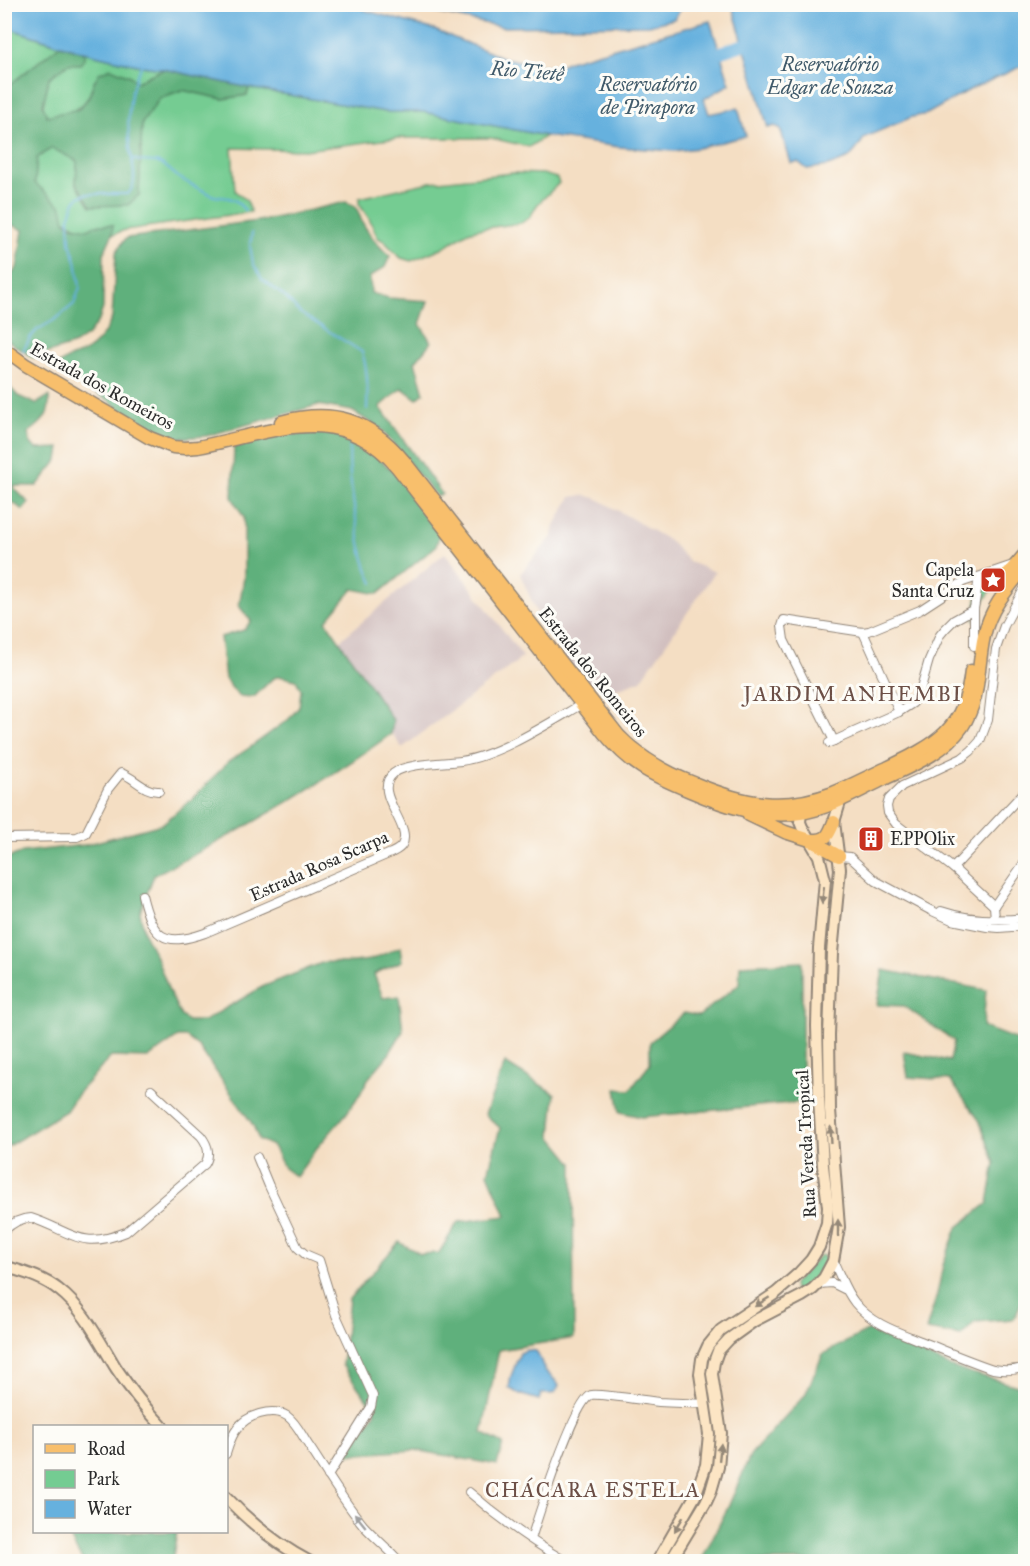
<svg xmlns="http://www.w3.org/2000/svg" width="1030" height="1566" font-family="'IM FELL Great Primer',serif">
	<rect width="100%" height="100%" fill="#fdfcf7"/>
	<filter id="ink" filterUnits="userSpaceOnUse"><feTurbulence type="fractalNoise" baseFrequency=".0167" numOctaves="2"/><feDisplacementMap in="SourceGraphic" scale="12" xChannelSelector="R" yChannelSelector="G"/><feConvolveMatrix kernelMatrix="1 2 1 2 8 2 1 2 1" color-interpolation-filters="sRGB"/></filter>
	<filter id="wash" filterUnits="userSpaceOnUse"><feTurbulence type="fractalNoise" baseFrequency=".008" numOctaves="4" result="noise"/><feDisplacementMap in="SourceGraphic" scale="24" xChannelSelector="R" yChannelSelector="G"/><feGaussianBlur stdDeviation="1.35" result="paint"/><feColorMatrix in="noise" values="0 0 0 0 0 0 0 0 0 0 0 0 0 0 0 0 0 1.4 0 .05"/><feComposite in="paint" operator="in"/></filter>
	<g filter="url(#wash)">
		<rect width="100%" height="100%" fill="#f4dec3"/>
		<g fill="#d1bfbf">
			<polygon points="584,495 598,499 670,541 689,562 715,572 641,680 614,690 586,684 575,676 536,611 520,574 552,537 555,525 571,497"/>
			<polygon points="445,553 523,657 402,748 332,647"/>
		</g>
		<g fill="#74cc92" stroke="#507c5e" stroke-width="1.5">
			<polygon points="5,27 60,45 8,86 5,87"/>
			<path d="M 83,52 L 141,66 L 164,69 L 150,75 L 137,83 L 93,84 C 86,112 71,111 46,116 L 43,105 L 49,78 L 68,64 L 85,56 Z"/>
			<path d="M 249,88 L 386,112 L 423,112 L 546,136 L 529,147 L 491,138 L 398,138 L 305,150 L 232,148 L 235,191 L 247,201 L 251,212 L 125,230 L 112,235 L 112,225 C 105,226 96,229 88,229 C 64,229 49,200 35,183 L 36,158 L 52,148 L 78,161 L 76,183 L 139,195 L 142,123 L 160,98 L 182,90 L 223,99 L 247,95 Z"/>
			<polygon points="513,173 543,174 557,178 559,183 537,205 530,217 521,223 479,229 468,232 444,247 411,261 401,258 384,241 378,238 368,217 359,204 359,198 430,182"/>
			<path d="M 999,574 L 1000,577 L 984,601 L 974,621 C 976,611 977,586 985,579 C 989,576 995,575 999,574 Z"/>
			<path d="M 822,1255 L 828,1261 C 825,1274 808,1293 794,1290 L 793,1286 L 794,1283 L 820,1256 Z"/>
		</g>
		<g fill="#5fb07c" stroke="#456e54" stroke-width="1.5">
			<polygon points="60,45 83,52 85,56 81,64 68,64 49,78 43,105 47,116 79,109 90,96 93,84 99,73 111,68 130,76 137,82 150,75 164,69 249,88 247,95 223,99 182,90 160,98 142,123 139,195 128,205 91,206 76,183 77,161 52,148 37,158 35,183 62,207 65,221 72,226 88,229 95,225 113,225 112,235 104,253 103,308 99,320 88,335 75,344 33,358 11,343 5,337 5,282 17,268 23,230 5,222 5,87 8,86"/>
			<path d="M 346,202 C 363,209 356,214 365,227 C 372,238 380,248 390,256 L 385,267 L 370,277 L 371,293 L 389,298 L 428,301 L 420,324 L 431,342 L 415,362 L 424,393 L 417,399 L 402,388 L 380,407 L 442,494 L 437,497 L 380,428 L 352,411 L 318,405 L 206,436 L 181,438 L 160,432 L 118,409 L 110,401 L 54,369 C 64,358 72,358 84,352 C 97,345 107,331 112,318 L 116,253 L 122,243 L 127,238 L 265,220 Z"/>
			<path d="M 5,382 L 18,396 L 36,404 L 49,396 C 51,415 43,422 28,433 L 30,442 L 36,449 L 60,448 L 58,460 L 37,486 L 12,486 L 29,503 L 23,510 L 5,497 Z"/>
			<path d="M 328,433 C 339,436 350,438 359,444 C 393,463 417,503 440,533 L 436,546 L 378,594 L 353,589 L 326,621 L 393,720 L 391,734 C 317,788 236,834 154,875 L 140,912 L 144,933 L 158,961 L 169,991 L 181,1016 L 188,1021 L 204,1021 L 262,987 L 324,962 L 344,963 L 370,960 L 400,947 L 402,961 L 374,974 L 383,998 L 399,996 L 403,1031 L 389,1054 L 368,1079 L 360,1094 L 346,1114 L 316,1149 L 296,1177 L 284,1168 L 273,1146 L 259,1140 L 253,1125 L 199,1047 L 186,1037 L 178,1037 L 148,1058 L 111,1057 L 78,1093 L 66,1111 L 5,1148 L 5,859 L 23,852 L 85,845 L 162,824 L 192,799 L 228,762 L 249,748 L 289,719 L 299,707 L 301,690 L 296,680 L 279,676 L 272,679 L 254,697 L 238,696 L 225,679 L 220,637 L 244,630 L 251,621 L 239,606 L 244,578 L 244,518 L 232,497 L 234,447 L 280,435 Z"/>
			<polygon points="802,962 802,1102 641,1117 620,1112 616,1089 630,1090 650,1064 650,1042 684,1013 699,1016 739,984 740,965"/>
			<polygon points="883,970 986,990 983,1027 1025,1043 1025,1294 1014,1319 975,1322 961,1336 926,1330 937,1295 943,1265 957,1228 988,1203 995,1163 979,1120 950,1080 908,1077 904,1052 950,1061 954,1041 904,1006 877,1005"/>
			<polygon points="505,1063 555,1094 551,1136 573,1163 574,1338 499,1350 482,1433 503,1444 497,1465 415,1450 346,1455 376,1412 342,1365 349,1299 399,1242 420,1254 439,1253 458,1222 506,1216 488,1173 500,1128 485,1114"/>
			<polygon points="871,1329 903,1346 954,1368 1025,1388 1025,1561 701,1561 729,1505 751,1454 805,1395 823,1354"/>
			<polygon points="68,1532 177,1532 172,1562 83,1561 75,1548"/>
		</g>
		<g fill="#66b1de" stroke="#486e84" stroke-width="1.5">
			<polygon points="5,4 363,5 364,10 432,29 504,58 554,68 569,61 710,21 730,84 704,99 709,114 738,108 746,136 698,148 674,151 619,147 546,136 423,112 386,112 249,88 164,69 141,66 83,52 5,27"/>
			<polygon points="494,5 517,8 544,4 682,4 683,6 674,19 649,25 502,27 400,5"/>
			<polygon points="732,5 1025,5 1025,65 973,88 927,114 912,117 865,137 856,150 849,158 828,166 807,169 798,162 791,163 780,128 774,126 768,128"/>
			<path d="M 527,1350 L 536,1351 C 541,1357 541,1364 545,1370 C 549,1376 556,1379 559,1386 C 554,1397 551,1393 541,1394 L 539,1400 L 519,1394 L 509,1388 L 511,1376 L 520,1353 Z"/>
		</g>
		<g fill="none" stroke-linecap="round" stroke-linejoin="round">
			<g stroke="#66b1de" stroke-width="2">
				<polyline points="132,158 139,161 156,162 164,165 178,177 190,184 214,196 229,198 236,201 245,210"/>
				<path d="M 252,233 L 250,246 L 253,263 L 262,279 L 285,297 L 300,313 L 362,352 C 368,371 368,389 367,409"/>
				<path d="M 23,351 L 30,338 L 37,330 L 56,319 L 74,304 L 80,287 L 76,261 L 70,243 L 69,218 L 74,203 L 79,197 L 86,194 L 128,194 C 139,182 132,163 130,148 C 127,126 128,98 136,77 C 138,73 140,68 142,64"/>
				<polyline points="4,429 9,413 11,393"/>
				<path d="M 350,445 C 348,466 351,485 354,506 C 358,533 361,558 373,583"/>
			</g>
			<polyline stroke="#66b1de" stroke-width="12" points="706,57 757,40"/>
		</g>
	</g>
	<g filter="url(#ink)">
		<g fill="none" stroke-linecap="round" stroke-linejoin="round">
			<g stroke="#908477" stroke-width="10">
				<g id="street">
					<polyline points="863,632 899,712"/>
					<polyline points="974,646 974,609 979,577"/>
					<polyline points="834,741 784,640 782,626 784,620 863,632 869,631 920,610 963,582 1013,565"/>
					<polyline points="829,743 899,712 913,703 920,691 929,660 940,635 945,629 954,620 974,609"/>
					<path d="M 4,838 L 77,837 L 86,833 L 108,789 L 121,773 C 134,777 144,792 159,791"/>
					<polyline points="839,856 850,857 876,881 930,910 952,920 987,927 999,928 1026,926"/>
					<polyline points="953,868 1026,790"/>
					<path d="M 142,895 C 152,937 163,948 205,933 L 391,853 C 395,851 400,849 402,845 C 414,826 370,792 394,773 C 406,763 445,763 461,761 C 498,756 549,723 582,704"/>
					<polyline points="994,906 1026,860"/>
					<path d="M 941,911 C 967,920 998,921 1026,918"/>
					<polyline points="995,919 994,906 953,868 896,824 888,813 887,806 889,799 902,786 962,758 971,751 980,741 988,720 996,649 1004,626 1025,587"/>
					<polyline points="257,1157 269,1186 298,1248 305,1254 319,1260 336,1315 373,1396 371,1407 328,1476"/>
					<path d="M 4,1231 C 12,1223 20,1218 31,1218 C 72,1231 79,1251 126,1232 L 205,1164 C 211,1154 208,1145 201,1136 L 151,1090"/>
					<path d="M 833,1261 C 841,1276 844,1289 855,1303 C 872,1324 898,1332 923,1342 C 946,1351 969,1361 993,1369 C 1004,1371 1014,1371 1026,1367"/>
					<polyline points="819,1284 832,1283 844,1289"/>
					<path d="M 226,1454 C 229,1445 231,1436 237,1429 C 246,1415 272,1407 287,1416 C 297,1423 302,1436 309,1446 C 327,1473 343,1501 364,1526 C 375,1538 389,1549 400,1562"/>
					<path d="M 469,1492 C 499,1518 532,1542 567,1562"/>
					<path d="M 531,1539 C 538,1517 574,1402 591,1395 C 598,1393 648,1401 659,1402 C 675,1403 690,1403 705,1404"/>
				</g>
			</g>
			<g stroke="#908477" stroke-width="14">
				<g id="secondary">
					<path d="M 4,1266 C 23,1272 43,1277 59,1290 C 84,1309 100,1342 116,1368 C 130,1389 145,1408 162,1426"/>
					<path d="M 226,1497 C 251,1524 278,1545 310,1562"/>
					<polyline points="657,1562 695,1496 706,1465 709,1434 700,1374 702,1359 708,1346 721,1330 776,1293 799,1273 811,1260 819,1247 827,1223 828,1207 823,1166 819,1098 817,1026 819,948 825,880 819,856 802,827 800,822 801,813"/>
					<polyline points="670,1562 706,1502 711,1491 718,1467 721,1433 712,1374 714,1362 718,1351 729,1339 754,1321 802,1296 813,1289 824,1278 833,1261 839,1227 830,1110 829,1035 832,953 840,869 834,822 841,799"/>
				</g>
			</g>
			<g stroke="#908477" stroke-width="15">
				<g id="primary">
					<path d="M 4,349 L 26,365 L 150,438 L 173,447 L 185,448 L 198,447 C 271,433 339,399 397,467 L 604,733 C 615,746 627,758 641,767 C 656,777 673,784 690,791 C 725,806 761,819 800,813 C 829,809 857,792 884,779 C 911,766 944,753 962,727 C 981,699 977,667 984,636 C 990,608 1008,588 1026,566"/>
					<path d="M 281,422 C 333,408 369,419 404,461 L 619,736 C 641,759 666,773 696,784 C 744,804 783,812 833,793 C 851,786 869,776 887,768 C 936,744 965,730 971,671"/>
					<polyline points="1001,582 1026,553"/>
					<polyline points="749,815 785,832 810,840 839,856"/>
					<path d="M 811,840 C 827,841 829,835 834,822"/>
				</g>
			</g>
			<use href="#street" stroke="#fff" stroke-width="8"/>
			<use href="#secondary" stroke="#fce5c4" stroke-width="10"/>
			<use href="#primary" stroke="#f8bf6c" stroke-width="12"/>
		</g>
		<defs><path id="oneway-solid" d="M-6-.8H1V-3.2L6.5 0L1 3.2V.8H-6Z" transform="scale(1.5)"/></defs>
		<g fill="#948878">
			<use href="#oneway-solid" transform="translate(823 895) rotate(96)"/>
			<use href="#oneway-solid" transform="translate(831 1135) rotate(-93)"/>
			<use href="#oneway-solid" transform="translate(838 1228) rotate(-90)"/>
			<use href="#oneway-solid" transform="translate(762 1302) rotate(148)"/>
			<use href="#oneway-solid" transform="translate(720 1452) rotate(-84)"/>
			<use href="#oneway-solid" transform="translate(679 1524) rotate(121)"/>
		</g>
		<use fill="#a0a0a0" href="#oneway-solid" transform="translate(360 1520) rotate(-129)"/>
	</g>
	<defs>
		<g id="sight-square" transform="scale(1.35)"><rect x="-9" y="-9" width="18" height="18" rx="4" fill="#c8321e" stroke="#fdfcf7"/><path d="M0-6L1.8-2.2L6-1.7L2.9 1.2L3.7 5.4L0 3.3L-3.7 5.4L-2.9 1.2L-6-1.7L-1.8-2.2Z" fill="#fff"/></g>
		<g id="building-square" transform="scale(1.35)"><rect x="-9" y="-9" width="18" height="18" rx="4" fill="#c8321e" stroke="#fdfcf7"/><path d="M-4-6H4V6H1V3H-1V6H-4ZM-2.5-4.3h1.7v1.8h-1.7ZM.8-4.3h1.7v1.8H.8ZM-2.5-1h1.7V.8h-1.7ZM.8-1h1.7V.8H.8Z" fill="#fff"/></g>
	</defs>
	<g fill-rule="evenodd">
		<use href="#sight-square" x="993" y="580"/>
		<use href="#building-square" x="871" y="839"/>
	</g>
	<g text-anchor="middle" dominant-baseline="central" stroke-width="6" stroke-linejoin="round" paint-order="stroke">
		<g font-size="18" fill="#2b2b2b" stroke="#fdfcf7">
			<text transform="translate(102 386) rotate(29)">Estrada dos Romeiros</text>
			<text transform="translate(593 672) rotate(51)">Estrada dos Romeiros</text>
			<text transform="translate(319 866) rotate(-24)">Estrada Rosa Scarpa</text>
			<text transform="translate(806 1144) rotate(-93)">Rua Vereda Tropical</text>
		</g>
		<g font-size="18" fill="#2b2b2b" stroke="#fdfcf7" text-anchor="end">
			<text x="974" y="570">Capela<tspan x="974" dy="21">Santa Cruz</tspan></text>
			<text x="890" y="839" text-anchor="start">EPPOlix</text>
		</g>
		<g font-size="20" font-style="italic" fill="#405a6a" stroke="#fdfcf7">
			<text x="830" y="64">Reservatório<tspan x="830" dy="23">Edgar de Souza</tspan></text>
			<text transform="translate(527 71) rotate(5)">Rio Tietê</text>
			<text x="648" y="84">Reservatório<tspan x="648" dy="23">de Pirapora</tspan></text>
		</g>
		<g font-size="21" letter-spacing="1.5" fill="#6c4f46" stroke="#fdfcf7">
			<text x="853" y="694">JARDIM ANHEMBI</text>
			<text x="593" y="1490">CHÁCARA ESTELA</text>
		</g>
	</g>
	<rect width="1030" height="1566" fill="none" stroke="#fdfcf7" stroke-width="24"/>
	<rect x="33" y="1425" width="195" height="108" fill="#fdfcf7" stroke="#a9a8a5" stroke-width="1.5"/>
	<rect x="45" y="1444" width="30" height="9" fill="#f8bf6c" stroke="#a9a8a5" stroke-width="1.5"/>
	<text x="87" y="1455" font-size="18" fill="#2b2b2b">Road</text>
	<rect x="45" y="1470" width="30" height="18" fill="#74cc92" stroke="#a9a8a5" stroke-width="1.5"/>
	<text x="87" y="1485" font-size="18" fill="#2b2b2b">Park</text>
	<rect x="45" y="1500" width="30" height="18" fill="#66b1de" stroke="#a9a8a5" stroke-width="1.5"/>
	<text x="87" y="1515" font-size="18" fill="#2b2b2b">Water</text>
</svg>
